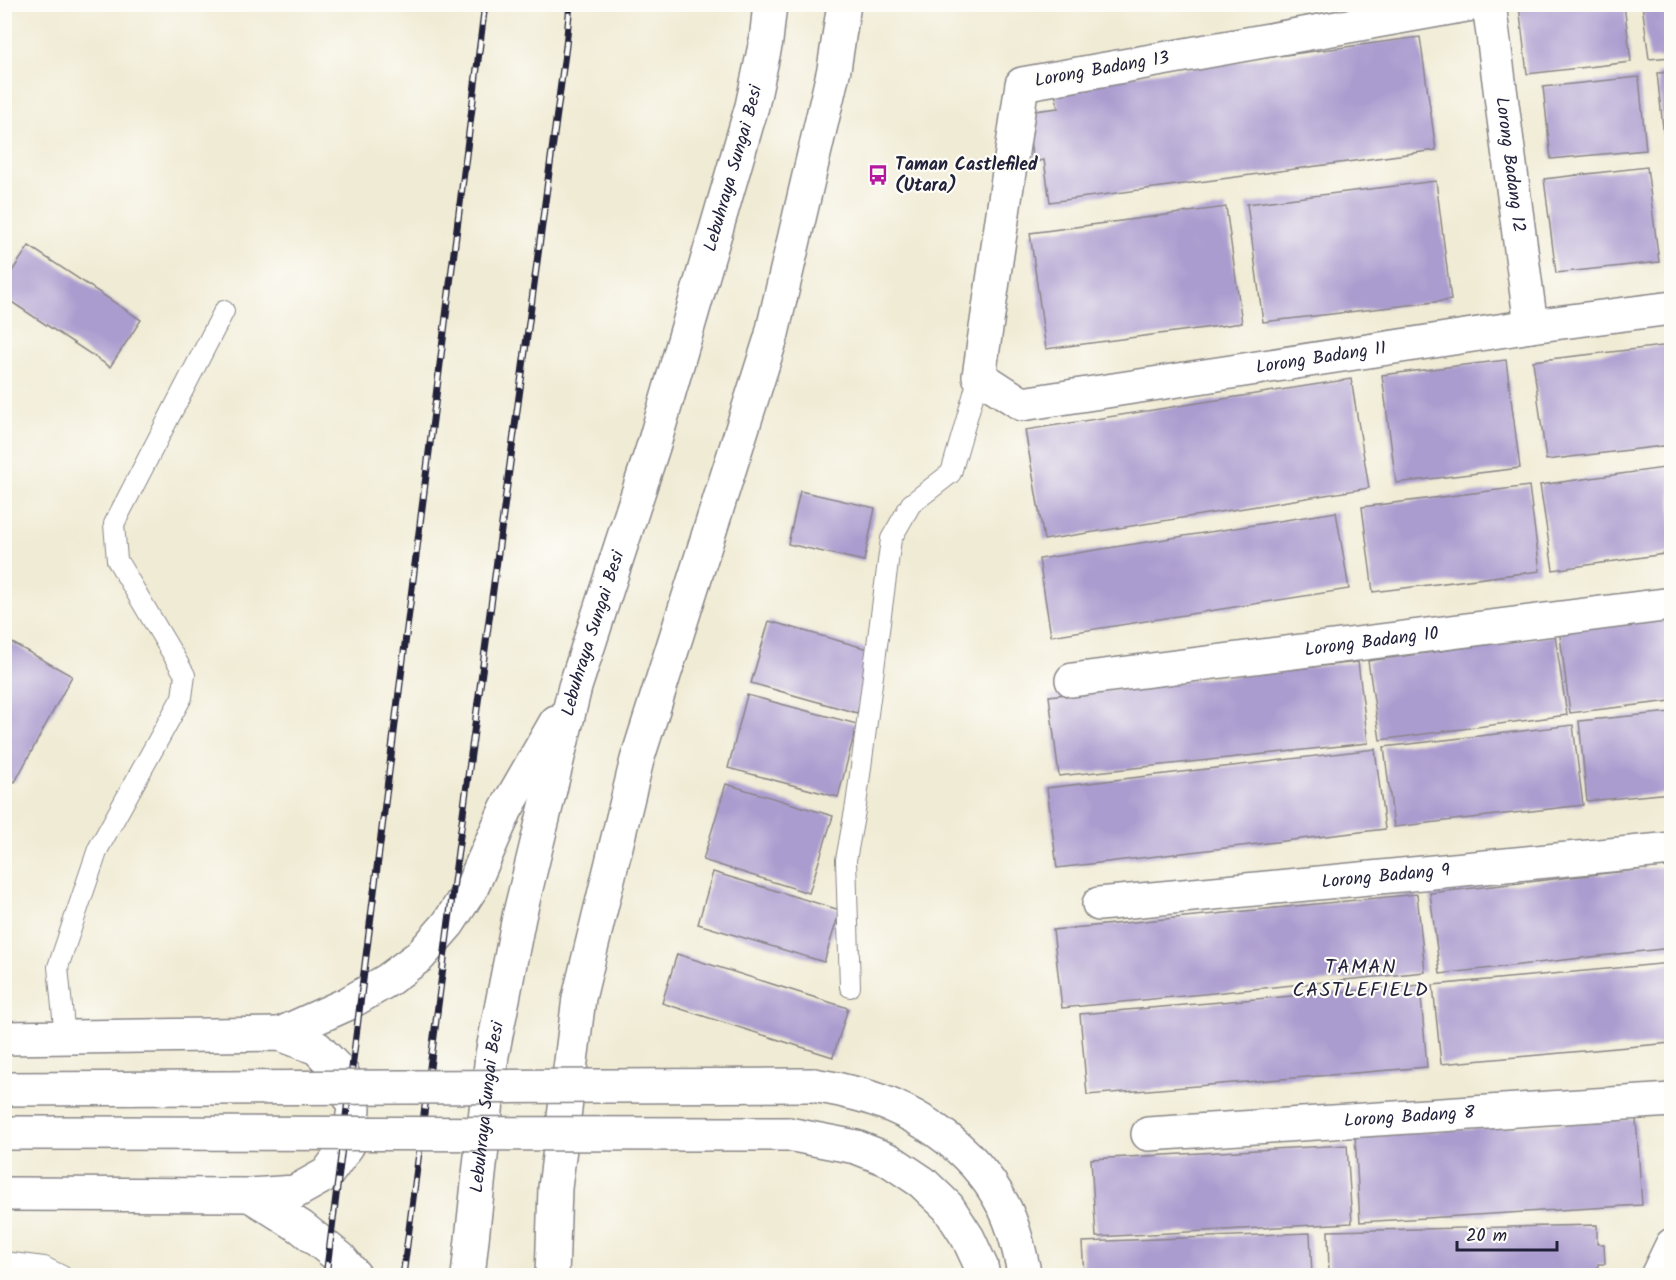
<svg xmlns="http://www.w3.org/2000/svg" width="1676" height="1280" font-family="Kalam,sans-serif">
	<rect width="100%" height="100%" fill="#fdfcf7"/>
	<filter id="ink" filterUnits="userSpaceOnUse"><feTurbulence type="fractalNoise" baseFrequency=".0167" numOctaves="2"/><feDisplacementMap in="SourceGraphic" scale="12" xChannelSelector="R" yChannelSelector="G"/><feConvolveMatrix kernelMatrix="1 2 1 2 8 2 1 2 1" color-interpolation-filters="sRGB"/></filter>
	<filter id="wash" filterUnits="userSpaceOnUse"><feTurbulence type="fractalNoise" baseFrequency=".008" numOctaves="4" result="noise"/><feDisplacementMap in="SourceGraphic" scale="24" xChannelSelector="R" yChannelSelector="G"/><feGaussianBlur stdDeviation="1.35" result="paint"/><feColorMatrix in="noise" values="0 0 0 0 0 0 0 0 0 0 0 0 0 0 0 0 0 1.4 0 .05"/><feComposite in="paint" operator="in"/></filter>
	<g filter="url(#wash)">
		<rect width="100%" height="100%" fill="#f0ebd4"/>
		<g id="blocks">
			<g fill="#ab9ccf">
				<polygon points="1527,4 1624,4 1631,62 1527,74 1519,5"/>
				<polygon points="1642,4 1671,4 1671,57 1649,59"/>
				<polygon points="1420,37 1436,150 1050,202 1044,160 1033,162 1026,112 1058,108 1054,86"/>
				<polygon points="1671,72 1671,145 1665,146 1657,73"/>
				<polygon points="1639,77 1646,150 1551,159 1543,87"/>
				<polygon points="1647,167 1659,262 1556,273 1544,179"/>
				<polygon points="1436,181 1451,300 1263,322 1247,204"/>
				<polygon points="1226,207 1242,323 1046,349 1030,233"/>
				<polygon points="29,246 141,320 110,367 4,297 4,283"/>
				<polygon points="1671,345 1671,445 1546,460 1533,361"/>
				<polygon points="1506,360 1520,468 1396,483 1382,375"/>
				<polygon points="1351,379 1369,488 1044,540 1025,430"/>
				<polygon points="1671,467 1671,553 1553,570 1540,485"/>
				<polygon points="1529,486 1540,571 1373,592 1362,507"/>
				<polygon points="800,491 875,508 864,561 788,544"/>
				<polygon points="1336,512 1349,589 1051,636 1039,559"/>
				<polygon points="1671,615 1671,701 1570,713 1559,628"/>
				<polygon points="769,621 875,651 857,713 751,683"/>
				<polygon points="1555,635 1567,715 1380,740 1368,661"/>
				<polygon points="7,640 72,676 15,782 4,776 4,644"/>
				<polygon points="1358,662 1368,743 1059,776 1049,696"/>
				<polygon points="747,695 857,724 838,797 728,768"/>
				<polygon points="1671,712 1671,793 1587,801 1579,721"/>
				<polygon points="1573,725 1583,805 1394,827 1384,747"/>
				<polygon points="1375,749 1385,829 1057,868 1047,788"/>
				<polygon points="726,784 833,816 809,893 703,860"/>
				<polygon points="1671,866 1671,948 1440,974 1430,893"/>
				<polygon points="713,872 840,910 824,962 698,924"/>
				<polygon points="1417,894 1425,972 1062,1008 1053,930"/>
				<polygon points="677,954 848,1008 833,1057 662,1003"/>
				<polygon points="1671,963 1671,1043 1441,1064 1433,985"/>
				<polygon points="1420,985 1427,1067 1087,1095 1080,1014"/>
				<polygon points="1636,1119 1642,1205 1360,1222 1355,1136"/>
				<polygon points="1347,1145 1352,1223 1096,1237 1091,1159"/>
				<polygon points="1597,1225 1597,1244 1604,1244 1605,1264 1598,1264 1598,1275 1329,1275 1328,1231"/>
				<polygon points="1310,1233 1312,1275 1084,1275 1082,1242"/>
			</g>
		</g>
	</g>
	<g filter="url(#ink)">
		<use href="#blocks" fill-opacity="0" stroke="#898688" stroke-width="1.5"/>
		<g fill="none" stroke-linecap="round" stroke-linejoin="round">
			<g stroke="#898688" stroke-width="22">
				<g id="service">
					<polyline points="850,987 846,860 856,805 891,539 911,504 951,473 979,376"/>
					<polyline points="65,1037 58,967 98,849 182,697 185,675 117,560 114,524 224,311"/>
					<polyline points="4,1262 44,1267 62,1276"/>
				</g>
			</g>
			<g stroke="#898688" stroke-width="36">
				<g id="minor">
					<path id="s1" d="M 1472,4 L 1022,84 L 979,376 L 1022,404 L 1531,326 L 1672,308"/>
					<path id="s2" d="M 1489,4 L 1531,326"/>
					<path id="s3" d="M 1072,680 L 1672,604"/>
					<path id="s4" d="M 1099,904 L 1672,849"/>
					<path id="s5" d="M 1148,1134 L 1672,1100"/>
				</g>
			</g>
			<g stroke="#898688" stroke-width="36">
				<polyline id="tertiary" points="1657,1276 1672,1245"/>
			</g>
			<g stroke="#898688" stroke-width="36">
				<g id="motorway">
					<polyline points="280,1034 347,1004 388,980 420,956 448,924 472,887 506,809 556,722"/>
					<polyline points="4,1038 280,1034 317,1048 343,1075 354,1109 348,1145 327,1174 295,1192 250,1195 4,1194"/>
					<path d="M 813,1085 C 823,1087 834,1088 844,1091 C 909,1104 973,1146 1003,1205 C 1014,1225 1020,1254 1025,1276"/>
					<polyline points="788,1134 856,1147 889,1160 922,1182 948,1207 968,1238 981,1266 983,1276"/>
					<polyline points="250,1195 301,1227 340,1258 355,1276"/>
					<path id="s6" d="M 468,1276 L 492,1055 L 519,917 L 575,687 L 654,444 L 752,106 L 766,41 L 770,4"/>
					<polyline points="552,1276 555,1188 579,998 637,760 771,338 834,69 844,4"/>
				</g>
			</g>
			<use href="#service" stroke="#fff" stroke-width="20"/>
			<use href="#minor" stroke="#fff" stroke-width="33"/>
			<use href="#tertiary" stroke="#fff" stroke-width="33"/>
			<use href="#motorway" stroke="#fff" stroke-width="33"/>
			<g stroke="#22223b" stroke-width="7">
				<g id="rail">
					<polyline points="326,1276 485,4"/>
					<polyline points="403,1276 458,851 566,46 570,4"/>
				</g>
			</g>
			<use href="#rail" stroke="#fdfcf7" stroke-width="4.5" stroke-dasharray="14" stroke-linecap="butt"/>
			<g stroke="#898688" stroke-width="36" stroke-linecap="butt">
				<g id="motorway-bridge">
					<polyline points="4,1089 813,1085"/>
					<polyline points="4,1133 788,1134"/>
				</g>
			</g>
			<use href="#motorway-bridge" stroke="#fff" stroke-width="33"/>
		</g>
	</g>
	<defs>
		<g id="bus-bare" transform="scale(1.62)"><path d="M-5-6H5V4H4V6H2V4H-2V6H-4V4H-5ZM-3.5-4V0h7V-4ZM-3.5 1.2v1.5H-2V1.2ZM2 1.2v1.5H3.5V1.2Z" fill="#b5179e" stroke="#fdfcf7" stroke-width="2.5" paint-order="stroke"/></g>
	</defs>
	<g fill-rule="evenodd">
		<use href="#bus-bare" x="878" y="175"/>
	</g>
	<g text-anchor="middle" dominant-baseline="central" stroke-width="4.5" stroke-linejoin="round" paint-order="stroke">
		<g font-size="18" fill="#22223b" stroke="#fdfcf7">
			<text transform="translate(1102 70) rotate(-10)">Lorong Badang 13</text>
			<text stroke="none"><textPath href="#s2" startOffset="162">Lorong Badang 12</textPath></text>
			<text stroke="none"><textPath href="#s6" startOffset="1142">Lebuhraya Sungai Besi</textPath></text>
			<text stroke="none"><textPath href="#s1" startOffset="1106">Lorong Badang 11</textPath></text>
			<text stroke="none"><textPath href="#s6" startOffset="656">Lebuhraya Sungai Besi</textPath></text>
			<text stroke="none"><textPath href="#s3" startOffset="302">Lorong Badang 10</textPath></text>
			<text stroke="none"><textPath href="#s4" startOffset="288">Lorong Badang 9</textPath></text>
			<text stroke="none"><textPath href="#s6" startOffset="170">Lebuhraya Sungai Besi</textPath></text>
			<text stroke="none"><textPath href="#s5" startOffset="262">Lorong Badang 8</textPath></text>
		</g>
		<g font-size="18" font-weight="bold" fill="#22223b" stroke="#fdfcf7" text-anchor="start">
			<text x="895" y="165">Taman Castlefiled<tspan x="895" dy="21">(Utara)</tspan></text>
		</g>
		<g font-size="20" letter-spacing="1.5" fill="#22223b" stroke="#fdfcf7">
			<text x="1361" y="968">TAMAN<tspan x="1361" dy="23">CASTLEFIELD</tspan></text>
		</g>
	</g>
	<rect width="1676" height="1280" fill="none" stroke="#fdfcf7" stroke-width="24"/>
	<path d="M1457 1241v9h100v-9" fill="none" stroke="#22223b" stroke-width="3"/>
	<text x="1466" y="1241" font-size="18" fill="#22223b" stroke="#fdfcf7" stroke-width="4.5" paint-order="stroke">20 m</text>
</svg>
